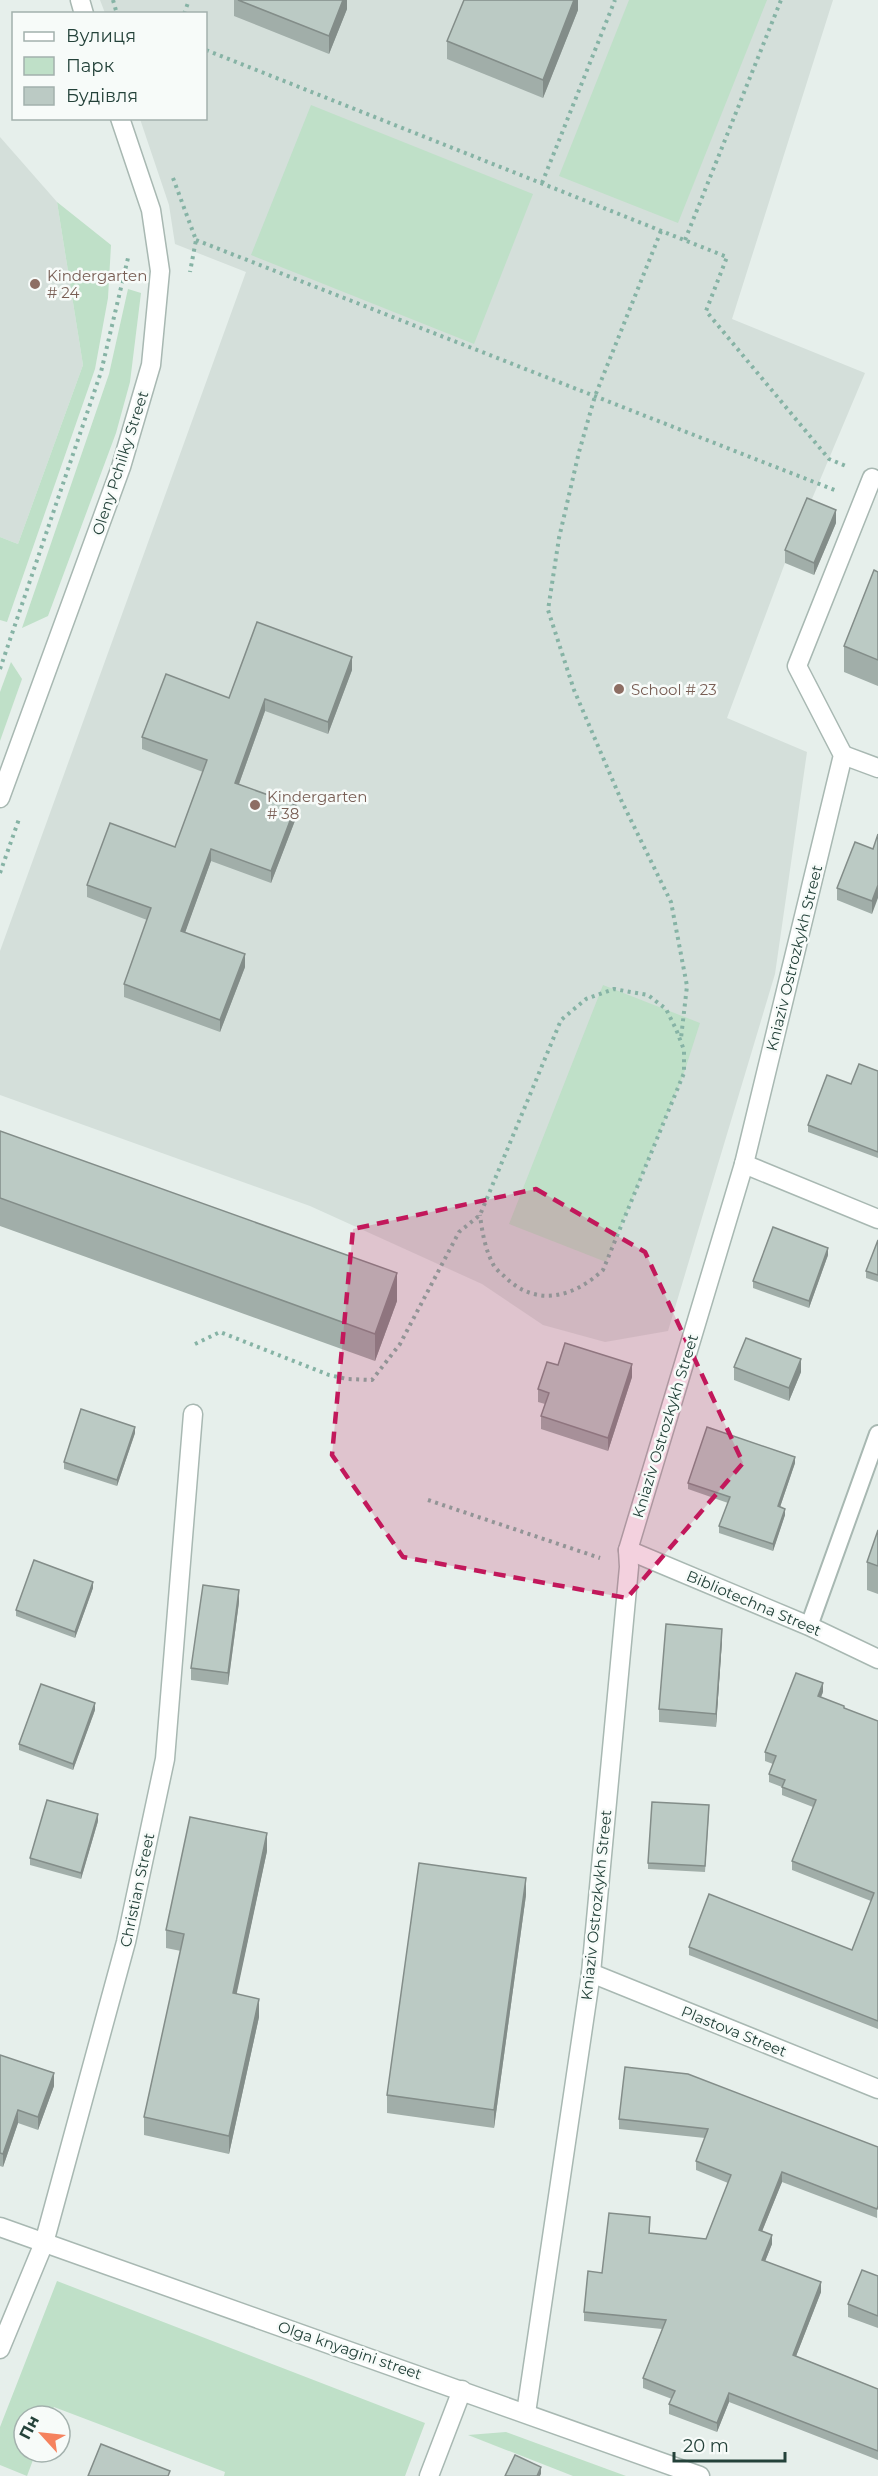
<svg xmlns="http://www.w3.org/2000/svg" width="878" height="2476" font-family="Montserrat,sans-serif">
	<rect width="100%" height="100%" fill="#e6efeb"/>
	<g fill="#d4dfda">
		<polygon points="100,0 833,0 732,319 865,373 785,563 727,718 807,752 775,974 668,1331 605,1342 543,1325 482,1284 310,1206 0,1095 0,951 246,272 175,244 169,205 140,119 206,118 206,14 105,13"/>
		<polygon points="0,137 57,202 83,365 18,544 0,537"/>
	</g>
	<g fill="#bfe0c8">
		<polygon points="629,0 767,0 678,223 559,176"/>
		<polygon points="311,105 533,194 474,344 251,255"/>
		<polygon points="57,202 111,245 108,298 95,369 7,622 0,620 0,537 18,544 83,365"/>
		<polygon points="128,289 141,293 130,382 116,433 48,616 22,628 109,374"/>
		<polygon points="11,662 22,679 0,741 0,692"/>
		<polygon points="603,985 700,1023 684,1073 606,1262 509,1224"/>
		<polygon points="57,2281 425,2423 405,2476 224,2476 225,2472 54,2407 50,2416 24,2416 24,2452 36,2452 27,2476 0,2465 0,2427"/>
		<polygon points="506,2432 626,2476 573,2476 468,2435"/>
	</g>
	<g fill="none" stroke-linecap="round" stroke-linejoin="round">
		<g stroke="#a8b8b2" stroke-width="20">
			<polyline id="service" points="809,1626 878,1434"/>
		</g>
		<g stroke="#a8b8b2" stroke-width="21">
			<g id="minor">
				<polyline points="843,755 878,768"/>
				<polyline points="744,1164 878,1219"/>
				<polyline points="628,1550 809,1626 878,1659"/>
				<polyline points="591,1973 878,2089"/>
				<polyline points="0,2227 700,2476"/>
				<polyline points="0,2349 44,2243 126,1942 165,1759 193,1414"/>
				<polyline points="526,2413 591,1973 629,1567 628,1550 744,1164 843,755 797,666 872,478"/>
				<polyline points="429,2476 462,2390"/>
			</g>
		</g>
		<g stroke="#a8b8b2" stroke-width="21">
			<g id="tertiary">
				<polyline points="80,0 84,14"/>
				<polyline points="0,798 121,467 151,365 160,271 151,210 120,118"/>
			</g>
		</g>
		<g stroke="#86b3a5" stroke-width="4" stroke-dasharray="3 4.5" stroke-linecap="butt">
			<polyline points="113,0 117,14"/>
			<polyline points="184,14 189,0"/>
			<polyline points="206,50 727,257 706,311 829,459 846,466"/>
			<polyline points="173,178 196,240 190,272"/>
			<polyline points="542,183 615,0"/>
			<polyline points="661,231 595,396 579,452 559,538 548,610 574,690 622,802 671,902 687,986 681,1038"/>
			<polyline points="196,240 837,491"/>
			<polyline points="685,240 781,0"/>
			<polyline points="0,669 101,372 128,258"/>
			<polyline points="0,873 19,819"/>
			<path d="M 195,1344 L 220,1332 L 329,1375 L 347,1379 L 372,1380 L 400,1344 L 459,1232 L 480,1215 L 561,1020 L 586,999 L 614,989 L 648,995 L 666,1009 L 676,1029 L 684,1050 L 684,1073 L 603,1270 C 574,1297 537,1308 505,1277 C 501,1273 495,1269 493,1264 C 485,1249 482,1231 480,1215"/>
			<polyline points="428,1500 600,1558"/>
		</g>
		<use href="#service" stroke="#fff" stroke-width="16"/>
		<use href="#minor" stroke="#fff" stroke-width="18"/>
		<use href="#tertiary" stroke="#fff" stroke-width="18"/>
	</g>
	<g fill="#a1aea9">
		<polygon points="234,0 347,0 347,9 329,54 234,16"/>
		<polygon points="578,0 578,10 543,98 447,59 447,41"/>
		<polygon points="836,523 814,575 785,563 785,550"/>
		<polygon points="878,572 878,686 844,672 844,646"/>
		<polygon points="352,670 328,734 265,711 239,784 296,818 271,883 211,861 185,932 245,967 220,1032 124,997 124,984 147,920 87,897 87,885 175,847 203,772 142,749 142,737 229,698"/>
		<polygon points="873,849 872,914 837,900 837,888"/>
		<polygon points="878,1071 878,1158 808,1132 808,1125 851,1084"/>
		<polygon points="0,1131 397,1301 375,1361 0,1226"/>
		<polygon points="878,1240 878,1282 866,1278 866,1271"/>
		<polygon points="828,1255 809,1308 753,1288 753,1281"/>
		<polygon points="558,1365 632,1377 608,1451 541,1429 541,1416 545,1404 538,1402 538,1389"/>
		<polygon points="734,1367 801,1372 789,1401 734,1380"/>
		<polygon points="135,1433 117,1486 64,1469 64,1462"/>
		<polygon points="795,1463 780,1507 785,1515 773,1551 719,1533 719,1526 728,1503 688,1489 688,1483"/>
		<polygon points="878,1530 878,1594 867,1590 867,1562"/>
		<polygon points="93,1588 75,1638 16,1616 16,1610"/>
		<polygon points="239,1602 228,1685 191,1680 191,1668"/>
		<polygon points="722,1641 716,1727 659,1722 659,1709"/>
		<polygon points="823,1692 821,1697 844,1709 878,1721 878,2029 689,1955 689,1947 852,1950 871,1901 792,1870 792,1861 813,1807 782,1795 782,1787 769,1782 769,1774 773,1764 765,1761 765,1752"/>
		<polygon points="95,1710 73,1770 19,1750 19,1744"/>
		<polygon points="709,1812 705,1872 648,1869 648,1863"/>
		<polygon points="98,1821 81,1879 30,1865 30,1858"/>
		<polygon points="267,1851 236,1994 259,2017 229,2154 144,2135 144,2117 181,1951 166,1948 166,1930"/>
		<polygon points="526,1895 494,2128 387,2113 387,2095"/>
		<polygon points="0,2055 54,2086 38,2130 18,2123 3,2167 0,2166"/>
		<polygon points="619,2119 878,2147 877,2218 782,2182 762,2231 772,2244 765,2261 821,2292 796,2356 878,2389 878,2460 729,2402 717,2432 669,2414 669,2404 672,2399 643,2388 643,2378 662,2329 584,2321 584,2312 602,2273 650,2227 650,2233 706,2239 728,2183 696,2170 696,2161 705,2138 619,2129"/>
		<polygon points="878,2276 878,2328 848,2317 848,2304"/>
	</g>
	<g fill="#838d89">
		<polygon points="343,0 347,0 347,9 329,54 329,36"/>
		<polygon points="574,0 578,0 578,10 543,98 543,80"/>
		<polygon points="836,510 836,523 814,575 814,563"/>
		<polygon points="352,657 352,670 328,734 328,722"/>
		<polygon points="265,699 265,711 235,795 235,783"/>
		<polygon points="296,805 296,818 271,883 271,871"/>
		<polygon points="211,849 211,861 181,944 181,931"/>
		<polygon points="878,885 878,898 872,914 872,901"/>
		<polygon points="245,954 245,967 220,1032 220,1020"/>
		<polygon points="828,1248 828,1255 809,1308 809,1301"/>
		<polygon points="397,1273 397,1301 375,1361 375,1334"/>
		<polygon points="801,1359 801,1372 789,1401 789,1388"/>
		<polygon points="632,1364 632,1377 608,1451 608,1438"/>
		<polygon points="135,1427 135,1433 117,1486 117,1480"/>
		<polygon points="795,1457 795,1463 778,1513 778,1506"/>
		<polygon points="785,1509 785,1515 773,1551 773,1544"/>
		<polygon points="93,1582 93,1588 75,1638 75,1632"/>
		<polygon points="239,1590 239,1602 228,1685 228,1673"/>
		<polygon points="722,1629 722,1641 716,1727 716,1714"/>
		<polygon points="823,1683 823,1692 818,1704 818,1696"/>
		<polygon points="95,1703 95,1710 73,1770 73,1764"/>
		<polygon points="98,1814 98,1821 81,1879 81,1873"/>
		<polygon points="267,1833 267,1851 233,2011 233,1993"/>
		<polygon points="526,1878 526,1895 494,2128 494,2110"/>
		<polygon points="259,1999 259,2017 229,2154 229,2136"/>
		<polygon points="54,2073 54,2086 38,2130 38,2117"/>
		<polygon points="18,2110 18,2123 3,2167 3,2154"/>
		<polygon points="782,2172 782,2182 759,2239 759,2230"/>
		<polygon points="772,2235 772,2244 762,2269 762,2260"/>
		<polygon points="821,2282 821,2292 793,2364 793,2355"/>
		<polygon points="729,2393 729,2402 717,2432 717,2423"/>
		<polygon points="541,2467 541,2474 540,2476 537,2476"/>
	</g>
	<g fill="#bbcac4" stroke="#838d89" stroke-width="1.5">
		<polygon points="238,0 343,0 329,36"/>
		<polygon points="464,0 574,0 543,80 447,41"/>
		<polygon points="807,498 836,510 814,563 785,550"/>
		<polygon points="874,570 878,572 878,660 844,646"/>
		<polygon points="257,622 352,657 328,722 265,699 235,783 296,805 271,871 211,849 181,931 245,954 220,1020 124,984 151,908 87,885 110,823 175,847 207,760 142,737 166,674 229,698"/>
		<polygon points="878,834 878,885 872,901 837,888 855,842 873,849"/>
		<polygon points="859,1064 878,1071 878,1152 808,1125 827,1075 851,1084"/>
		<polygon points="0,1131 397,1273 375,1334 0,1198"/>
		<polygon points="773,1227 828,1248 809,1301 753,1281"/>
		<polygon points="878,1240 878,1275 866,1271"/>
		<polygon points="746,1338 801,1359 789,1388 734,1367"/>
		<polygon points="565,1343 632,1364 608,1438 541,1416 549,1393 538,1389 547,1362 558,1365"/>
		<polygon points="81,1409 135,1427 117,1480 64,1462"/>
		<polygon points="707,1427 795,1457 778,1506 785,1509 773,1544 719,1526 730,1497 688,1483"/>
		<polygon points="878,1530 878,1566 867,1562"/>
		<polygon points="34,1560 93,1582 75,1632 16,1610"/>
		<polygon points="203,1585 239,1590 228,1673 191,1668"/>
		<polygon points="666,1624 722,1629 716,1714 659,1709"/>
		<polygon points="796,1673 823,1683 818,1696 844,1706 844,1708 878,1721 878,2021 689,1947 709,1894 852,1950 874,1893 792,1861 816,1800 782,1787 785,1780 769,1774 776,1756 765,1752"/>
		<polygon points="41,1684 95,1703 73,1764 19,1744"/>
		<polygon points="47,1800 98,1814 81,1873 30,1858"/>
		<polygon points="652,1802 709,1805 705,1866 648,1863"/>
		<polygon points="190,1817 267,1833 233,1993 259,1999 229,2136 144,2117 184,1934 166,1930"/>
		<polygon points="419,1863 526,1878 494,2110 387,2095"/>
		<polygon points="0,2055 54,2073 38,2117 18,2110 3,2154 0,2153"/>
		<polygon points="625,2067 688,2074 878,2147 878,2206 877,2209 782,2172 759,2230 772,2235 762,2260 821,2282 793,2355 878,2389 878,2451 729,2393 717,2423 669,2404 675,2391 643,2378 666,2320 584,2312 588,2271 602,2273 609,2213 650,2217 649,2233 706,2239 731,2175 696,2161 708,2129 619,2119"/>
		<polygon points="862,2270 878,2276 878,2316 848,2304"/>
		<polygon points="101,2444 170,2471 168,2476 88,2476"/>
		<polygon points="515,2455 541,2467 537,2476 505,2476"/>
	</g>
	<path fill="#c2185b" fill-opacity="0.2" stroke="#c2185b" stroke-width="4.5" stroke-dasharray="12 8" stroke-linejoin="round" d="M 536,1189 L 645,1252 L 743,1463 L 627,1598 L 403,1557 L 332,1455 L 353,1229 Z"/>
	<g fill="#8d6e63" stroke="#f7fbf9" stroke-width="2">
		<circle cx="35" cy="284" r="6"/>
		<circle cx="619" cy="689" r="6"/>
		<circle cx="255" cy="805" r="6"/>
	</g>
	<g text-anchor="middle" dominant-baseline="central" stroke-width="5" stroke-linejoin="round" paint-order="stroke">
		<g font-size="15" fill="#785e54" stroke="#f7fbf9" text-anchor="start">
			<text x="47" y="275">Kindergarten<tspan x="47" dy="17"># 24</tspan></text>
			<text x="631" y="689">School # 23</text>
			<text x="267" y="796">Kindergarten<tspan x="267" dy="17"># 38</tspan></text>
		</g>
		<g font-size="15" fill="#24423a" stroke="#f7fbf9">
			<text transform="translate(120 463) rotate(-72)">Oleny Pchilky Street</text>
			<text transform="translate(794 958) rotate(-76)">Kniaziv Ostrozkykh Street</text>
			<text transform="translate(665 1426) rotate(-73)">Kniaziv Ostrozkykh Street</text>
			<text transform="translate(754 1603) rotate(23)">Bibliotechna Street</text>
			<text transform="translate(137 1890) rotate(-78)">Christian Street</text>
			<text transform="translate(596 1905) rotate(-84)">Kniaziv Ostrozkykh Street</text>
			<text transform="translate(734 2031) rotate(22)">Plastova Street</text>
			<text transform="translate(350 2350) rotate(19)">Olga knyagini street</text>
		</g>
	</g>
	<rect x="12" y="12" width="195" height="108" fill="#f7fbf9" stroke="#a3b1ad" stroke-width="1.5"/>
	<rect x="24" y="32" width="30" height="9" fill="#ffffff" stroke="#a3b1ad" stroke-width="1.5"/>
	<text x="66" y="42" font-size="18" fill="#24423a">Вулиця</text>
	<rect x="24" y="57" width="30" height="18" fill="#bfe0c8" stroke="#a3b1ad" stroke-width="1.5"/>
	<text x="66" y="72" font-size="18" fill="#24423a">Парк</text>
	<rect x="24" y="87" width="30" height="18" fill="#bbcac4" stroke="#a3b1ad" stroke-width="1.5"/>
	<text x="66" y="102" font-size="18" fill="#24423a">Будівля</text>
	<g transform="translate(42 2434) rotate(297)"><circle r="28" fill="#f7fbf9" stroke="#a3b1ad" stroke-width="1.5"/>
	<path d="M0-4.5L10 22L0 15L-10 22Z" fill="#f5825e"/>
	<text y="-9" font-size="16" font-weight="bold" text-anchor="middle" fill="#24423a">Пн</text>
	</g>
	<path d="M674 2452v9h111v-9" fill="none" stroke="#24423a" stroke-width="3"/>
	<text x="683" y="2452" font-size="18" fill="#24423a" stroke="#f7fbf9" stroke-width="4.5" paint-order="stroke">20 m</text>
</svg>
